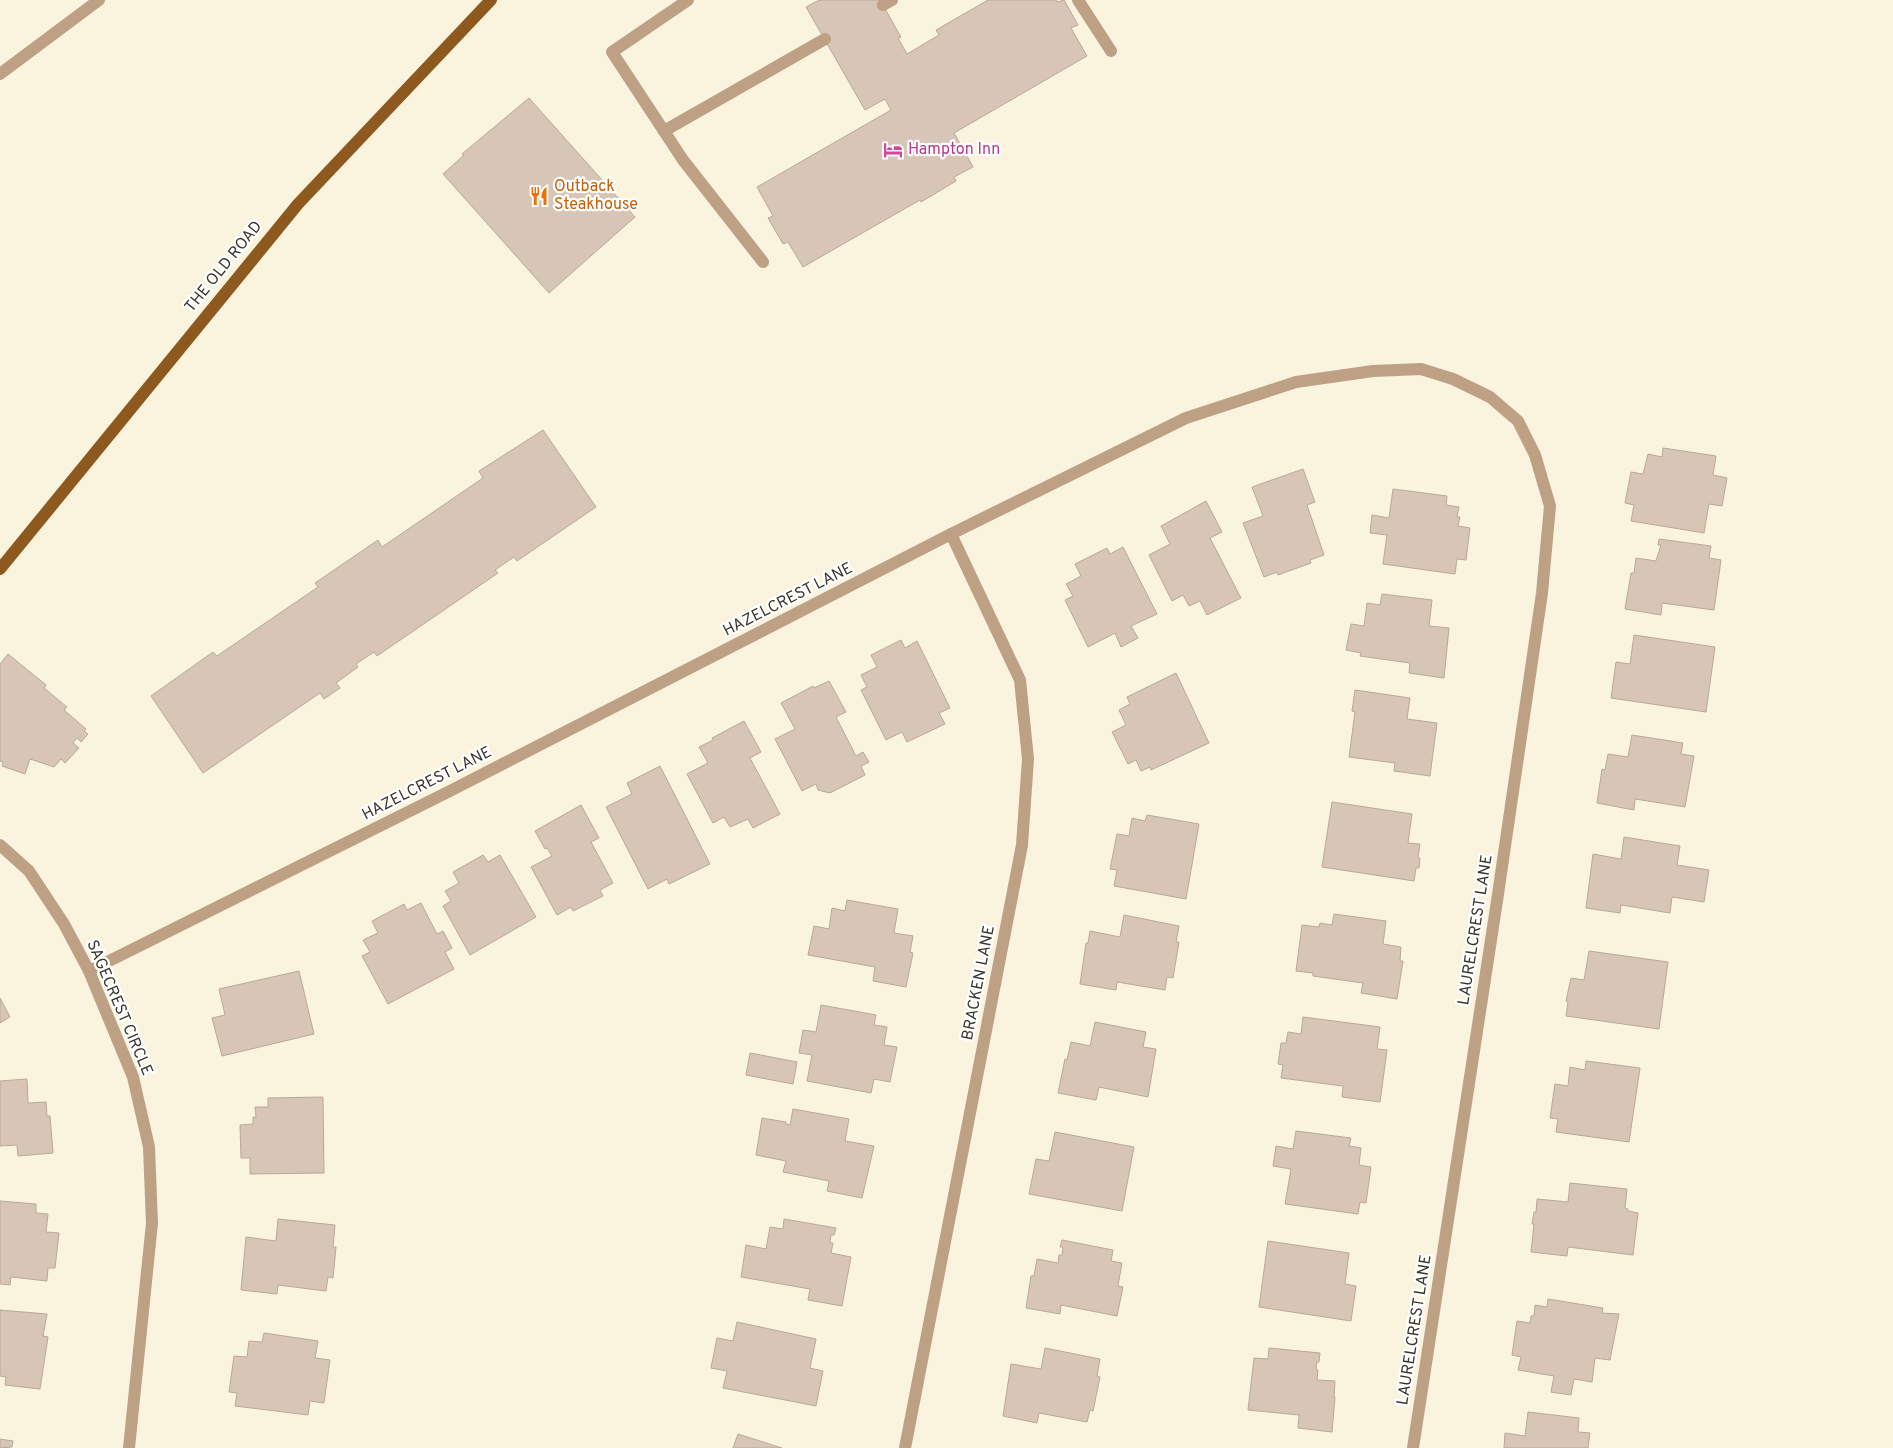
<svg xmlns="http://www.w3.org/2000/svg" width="1893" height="1448" font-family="Overpass,sans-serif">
	<rect width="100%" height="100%" fill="#faf3de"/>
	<g fill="#d7c5b6" stroke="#baa899">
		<polygon points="819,0 880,0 901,37 898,38 907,54 939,35 936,30 988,0 1056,0 1057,2 1064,0 1078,25 1071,28 1087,56 954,133 973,167 954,177 956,181 921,202 920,200 803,267 788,242 783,244 768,218 773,216 757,187 891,110 885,99 865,110 806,7"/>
		<polygon points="529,98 635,217 549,293 443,174 464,155 462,154"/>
		<polygon points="543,430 596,507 517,561 514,557 495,570 498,573 377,656 374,652 356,664 358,667 336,683 340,688 324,699 320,693 203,773 151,696 213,652 217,656 318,587 315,583 378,540 382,547 483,478 479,471"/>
		<polygon points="1663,448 1716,456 1713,475 1727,478 1722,506 1709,504 1704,533 1631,521 1634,505 1625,503 1631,472 1643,474 1648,454 1662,457"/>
		<polygon points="1303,469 1315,502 1307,505 1324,555 1310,560 1311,563 1278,575 1277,572 1264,577 1243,523 1263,516 1252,487"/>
		<polygon points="1393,489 1447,496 1446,505 1459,507 1457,517 1460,517 1458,526 1470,528 1466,560 1457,559 1455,574 1383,564 1387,535 1370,533 1372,515 1389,518"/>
		<polygon points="1206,501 1222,532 1210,538 1241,598 1207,615 1200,601 1189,606 1183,595 1172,601 1149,555 1170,544 1161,526"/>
		<polygon points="1659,539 1711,546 1709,558 1721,560 1714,610 1662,603 1661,615 1625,609 1631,573 1634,573 1636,558 1656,561 1661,545 1658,545"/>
		<polygon points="1123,547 1157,614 1131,626 1138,638 1121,647 1115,633 1088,647 1065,600 1073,596 1066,584 1081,576 1075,564 1107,548 1110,554"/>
		<polygon points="1382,594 1432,600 1429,626 1449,628 1444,678 1409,673 1410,663 1360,656 1361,653 1346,650 1351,624 1364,626 1367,603 1380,605"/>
		<polygon points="1634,635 1715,647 1706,712 1611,698 1616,662 1630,664"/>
		<polygon points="901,640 905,648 917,641 950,708 939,713 945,724 907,742 902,732 886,740 861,690 867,687 861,675 877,667 871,655"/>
		<polygon points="8,654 46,685 44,688 67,707 64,710 86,729 84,731 88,734 81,742 77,738 73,743 79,748 65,763 61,759 54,767 30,759 25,774 2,766 3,762 0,761 0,664"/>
		<polygon points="1176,673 1209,743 1151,770 1150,767 1141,771 1136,760 1128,764 1112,732 1126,725 1119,710 1130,704 1127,697"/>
		<polygon points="829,681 846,712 836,717 856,756 863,752 869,762 861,766 865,775 830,793 818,790 816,784 802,791 775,739 795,729 781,703 813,686 814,688"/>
		<polygon points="1355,690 1410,698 1407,719 1437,723 1430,776 1394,771 1395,763 1349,757 1355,712 1352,711"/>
		<polygon points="744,721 761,752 750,758 780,814 753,828 748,819 730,827 724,817 713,823 687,774 708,763 699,747 713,740 712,738"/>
		<polygon points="1632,735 1683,743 1681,754 1694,756 1685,807 1635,799 1634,810 1597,803 1602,769 1605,770 1608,754 1628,757"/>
		<polygon points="660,766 710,864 669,884 667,879 648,889 606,807 632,794 627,783"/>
		<polygon points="1332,802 1412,814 1408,843 1420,844 1418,858 1420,858 1419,868 1416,868 1414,881 1322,867"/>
		<polygon points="581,805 599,838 591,842 613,883 600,890 603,896 573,911 571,907 557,915 531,867 552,856 547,848 545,849 535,831"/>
		<polygon points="1147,815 1199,824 1186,899 1114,886 1117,870 1110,869 1117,834 1129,836 1132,818 1145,821"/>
		<polygon points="1624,837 1680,846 1677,865 1709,870 1704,902 1672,897 1670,913 1621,905 1620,913 1586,908 1593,854 1621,859"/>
		<polygon points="483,855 488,862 500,855 536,917 470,955 443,906 451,901 445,891 459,883 453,872"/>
		<polygon points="847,900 898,909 894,933 913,936 910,952 913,953 906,987 873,981 875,967 808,955 814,926 829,929 832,908 845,911"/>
		<polygon points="421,903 437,934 443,931 452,948 445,952 454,969 388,1004 362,956 370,952 363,940 378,933 372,921 404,904 407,910"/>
		<polygon points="1334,914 1386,921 1383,944 1401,947 1400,961 1403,961 1397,999 1361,993 1363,983 1313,976 1313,973 1296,971 1302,925 1319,927 1320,923 1332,925"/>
		<polygon points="1124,915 1179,926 1176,942 1179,942 1173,978 1167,977 1165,990 1117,982 1116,990 1080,984 1086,943 1088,943 1090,931 1120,937"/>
		<polygon points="1589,951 1668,962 1659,1029 1566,1016 1568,1002 1566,1001 1571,978 1584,980"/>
		<polygon points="299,971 314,1034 222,1056 212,1018 225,1015 219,989"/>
		<polygon points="0,998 10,1017 0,1023"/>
		<polygon points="821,1005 876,1015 874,1025 887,1027 884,1045 897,1047 890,1082 874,1079 871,1093 807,1081 812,1055 799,1053 803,1030 816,1032"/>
		<polygon points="1303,1017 1380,1027 1377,1049 1387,1050 1380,1102 1342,1097 1343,1086 1281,1078 1283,1065 1278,1064 1281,1043 1286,1043 1288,1032 1301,1034"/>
		<polygon points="1095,1022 1146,1032 1143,1047 1156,1049 1148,1097 1099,1087 1096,1100 1058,1093 1065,1059 1067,1060 1071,1042 1090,1046"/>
		<polygon points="750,1053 797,1062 793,1084 746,1075"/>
		<polygon points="1586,1061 1640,1068 1629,1142 1556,1132 1558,1119 1550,1118 1555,1084 1568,1086 1570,1067 1585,1070"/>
		<polygon points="27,1079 28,1103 46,1102 47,1116 50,1116 53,1153 18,1156 17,1145 0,1146 0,1081"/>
		<polygon points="323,1097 324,1173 250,1174 250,1158 241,1158 240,1125 253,1124 253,1117 256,1117 255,1107 268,1107 268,1098"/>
		<polygon points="793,1109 849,1119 845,1141 874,1146 862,1198 827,1191 829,1181 783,1172 786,1161 756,1155 762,1118 786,1122 786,1124 790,1125"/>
		<polygon points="1296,1131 1351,1138 1349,1146 1361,1148 1359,1165 1371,1167 1366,1203 1360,1202 1358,1214 1285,1204 1291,1169 1273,1166 1276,1146 1293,1149"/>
		<polygon points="1055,1132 1134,1147 1122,1211 1029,1194 1036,1159 1049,1161"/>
		<polygon points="1570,1183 1627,1189 1625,1208 1628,1209 1628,1211 1638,1213 1633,1255 1568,1247 1567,1256 1531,1252 1534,1224 1532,1224 1534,1212 1536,1212 1537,1199 1568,1202"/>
		<polygon points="0,1201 36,1204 36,1213 48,1214 46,1232 59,1233 55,1268 48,1268 47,1281 11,1277 10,1285 0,1284"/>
		<polygon points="278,1219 335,1225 333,1247 336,1247 333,1278 328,1277 326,1291 278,1285 277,1294 241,1290 246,1237 276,1241"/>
		<polygon points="784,1219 836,1228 834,1235 831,1235 830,1243 833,1243 831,1253 851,1257 842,1306 808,1300 810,1289 741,1277 746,1245 766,1249 770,1227 783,1229"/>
		<polygon points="1062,1240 1113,1250 1111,1261 1122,1263 1118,1286 1123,1287 1117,1316 1061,1305 1060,1314 1026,1308 1031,1276 1034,1276 1037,1259 1058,1263 1059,1255 1062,1255 1063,1247 1060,1247"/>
		<polygon points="1268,1241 1349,1253 1345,1284 1356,1286 1351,1321 1259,1307"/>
		<polygon points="1548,1299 1603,1308 1602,1313 1619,1314 1610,1360 1595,1358 1592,1382 1574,1379 1571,1395 1551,1392 1554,1376 1518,1370 1521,1357 1512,1355 1517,1321 1530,1323 1531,1316 1534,1316 1535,1305 1547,1307"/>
		<polygon points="0,1310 47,1314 43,1336 48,1337 40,1389 5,1385 6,1377 0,1376"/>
		<polygon points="737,1322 816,1339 810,1368 823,1371 816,1406 723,1388 727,1371 711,1368 717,1338 733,1341"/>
		<polygon points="264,1333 318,1341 315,1358 330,1360 324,1403 310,1401 308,1415 235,1406 237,1393 229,1392 234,1356 247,1357 249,1341 262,1342"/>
		<polygon points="1045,1348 1100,1359 1097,1376 1100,1377 1093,1411 1090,1410 1087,1422 1039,1413 1037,1423 1003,1416 1011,1364 1041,1369"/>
		<polygon points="1269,1348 1320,1353 1319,1362 1317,1362 1316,1369 1318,1370 1317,1380 1335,1381 1334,1397 1335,1397 1332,1432 1298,1428 1299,1415 1248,1410 1254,1358 1268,1359"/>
		<polygon points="1528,1412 1579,1418 1578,1432 1590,1433 1588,1448 1504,1448 1505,1433 1525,1436"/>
		<polygon points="738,1434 782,1448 733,1448"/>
		<polygon points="0,1439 13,1441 12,1447 0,1448"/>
	</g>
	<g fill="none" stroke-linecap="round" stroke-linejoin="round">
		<g stroke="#bea084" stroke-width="12">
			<polyline points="688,0 612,52 683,160 763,262"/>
			<polyline points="1078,0 1111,51"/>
			<polyline points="883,5 892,0"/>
			<polyline points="664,131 825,39"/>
		</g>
		<g stroke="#bea084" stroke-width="12">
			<polyline points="0,845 29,871 64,924 89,971 133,1077 149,1147 152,1223 129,1448"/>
			<polyline points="89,971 446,793 951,534 1186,418 1296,382 1373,371 1421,369 1453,379 1490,397 1518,421 1535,455 1550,506 1542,593 1497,901 1413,1448"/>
			<polyline points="905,1448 1022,845 1028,759 1020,680 951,534"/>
		</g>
		<polyline stroke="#bea084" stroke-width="12" points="0,74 99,0"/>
		<polyline stroke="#8e591e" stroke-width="12" points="0,569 298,204 491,0"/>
	</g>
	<defs>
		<g id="hotel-bare" transform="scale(1.5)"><path d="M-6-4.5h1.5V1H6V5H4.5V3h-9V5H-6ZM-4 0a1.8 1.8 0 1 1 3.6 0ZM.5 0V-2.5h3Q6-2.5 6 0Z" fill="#d1479c" stroke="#fff" stroke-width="2.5" paint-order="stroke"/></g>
		<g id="restaurant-bare" transform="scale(1.5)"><path d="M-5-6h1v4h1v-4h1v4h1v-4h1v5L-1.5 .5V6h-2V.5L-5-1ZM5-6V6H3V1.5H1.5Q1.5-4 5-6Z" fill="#e8710a" stroke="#fff" stroke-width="2.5" paint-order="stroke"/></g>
	</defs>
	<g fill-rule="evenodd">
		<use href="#hotel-bare" x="893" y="150"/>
		<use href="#restaurant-bare" x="539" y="196"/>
	</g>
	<g text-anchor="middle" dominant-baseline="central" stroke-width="4.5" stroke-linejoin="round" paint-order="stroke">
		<g font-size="16" fill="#b23c85" stroke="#fff" text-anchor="start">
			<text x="908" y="150">Hampton Inn</text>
		</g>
		<g font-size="16" fill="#c56008" stroke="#fff" text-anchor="start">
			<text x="554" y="187">Outback<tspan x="554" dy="18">Steakhouse</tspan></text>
		</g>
		<g font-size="16" fill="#39372e" stroke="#fff">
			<text transform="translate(224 267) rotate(-51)">THE OLD ROAD</text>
			<text transform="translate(788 600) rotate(-27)">HAZELCREST LANE</text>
			<text transform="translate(427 784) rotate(-27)">HAZELCREST LANE</text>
			<text transform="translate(1476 930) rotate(-81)">LAURELCREST LANE</text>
			<text transform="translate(979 983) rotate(-79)">BRACKEN LANE</text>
			<text transform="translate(119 1008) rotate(67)">SAGECREST CIRCLE</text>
			<text transform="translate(1415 1330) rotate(-81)">LAURELCREST LANE</text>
		</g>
	</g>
</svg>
